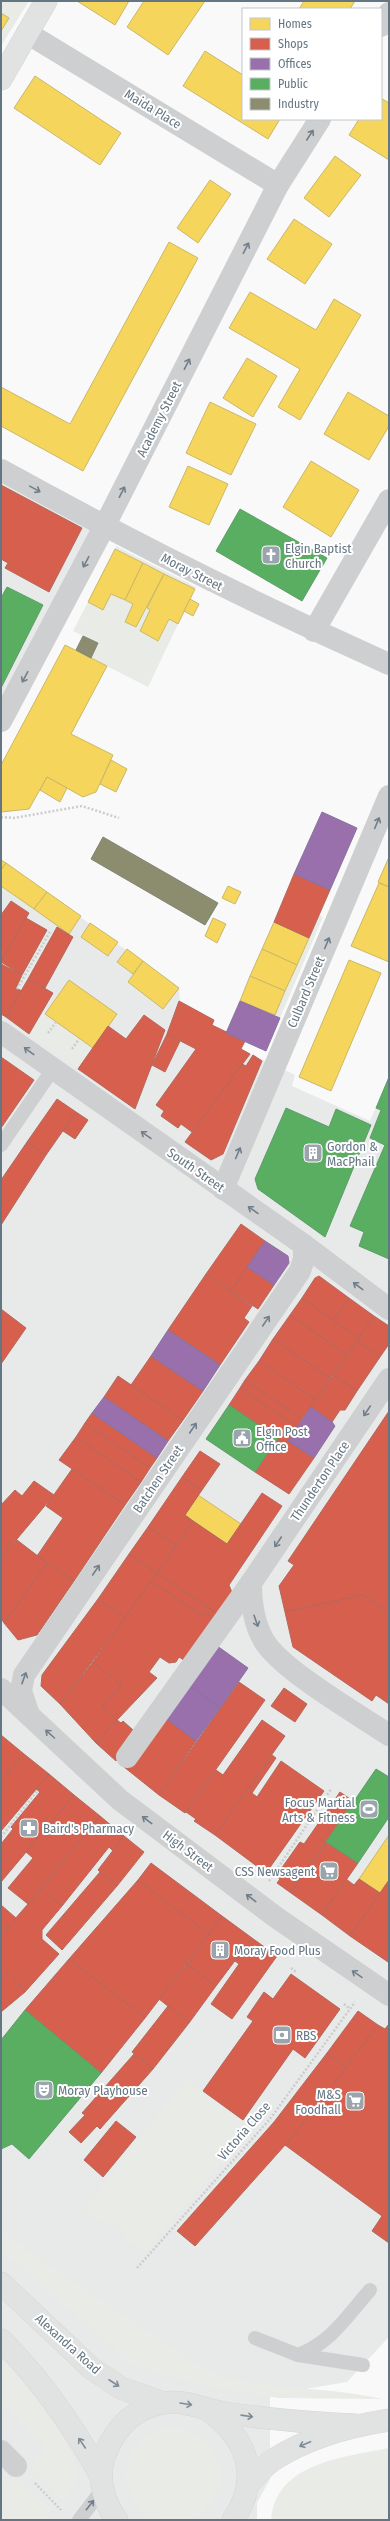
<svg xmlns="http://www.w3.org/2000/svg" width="390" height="2521" font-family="'Fira Sans Condensed',sans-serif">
	<rect width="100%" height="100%" fill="#f9f9f9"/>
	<g fill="#e8e9e9">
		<polygon points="1,477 96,530 1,715"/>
		<polygon points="1,860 179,988 180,1001 214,1020 212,1025 226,1033 241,1049 295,1075 292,1086 370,1121 389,1077 389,2337 347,2382 270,2395 270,2479 257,2503 257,2520 1,2520"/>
	</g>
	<g fill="#e8ebe6">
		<polygon points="1,1 29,1 1,46"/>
		<polygon points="116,546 196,587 195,589 115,549"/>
		<polygon points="111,594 133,604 125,622 135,627 147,608 150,610 140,631 158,640 169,619 178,624 148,687 91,658 98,643 73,631 88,602 103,610"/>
		<polygon points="318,915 323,917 280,1018 275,1015"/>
		<polygon points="42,1012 93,1048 78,1069 29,1034"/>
		<polygon points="186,2079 252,2128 145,2252 125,2238 124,2232 112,2223 105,2224 84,2210"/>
		<path d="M 1,2232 L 206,2371 C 263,2392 324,2385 382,2399 L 278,2398 L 214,2387 L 154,2372 L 129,2362 L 24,2269 L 1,2254 Z"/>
		<path d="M 1,2358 C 20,2378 75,2443 76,2469 C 77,2483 72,2492 63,2502 L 29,2467 L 47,2450 L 1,2402 Z"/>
		<circle cx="173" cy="2475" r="47"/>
		<path d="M 389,2448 L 389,2520 L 271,2520 C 276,2462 345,2457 389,2448 Z"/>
		<polygon points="13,2475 50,2508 50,2516 46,2520 1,2520 1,2485"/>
	</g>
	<g fill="#f6d55c" stroke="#cab868">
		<polygon points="77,1 129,1 115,25"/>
		<polygon points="144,1 205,1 168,55 127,27"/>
		<polygon points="304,1 355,1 350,9 299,9"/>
		<polygon points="1,13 9,18 1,31"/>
		<polygon points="205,51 243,75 243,119 280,119 268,139 183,86"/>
		<polygon points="35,76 121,133 100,165 14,108"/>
		<polygon points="381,98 389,103 389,160 349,135 359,119 381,119"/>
		<polygon points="335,156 361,175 329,217 304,198"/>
		<polygon points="210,180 231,194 198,243 177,228"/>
		<polygon points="294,219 332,244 305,284 267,259"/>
		<polygon points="169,242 198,258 83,471 1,426 1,387 70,424"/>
		<polygon points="250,292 316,330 334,299 361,315 300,420 278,407 300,369 229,328"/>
		<polygon points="247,358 277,376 253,417 223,398"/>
		<polygon points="348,392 389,416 389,426 369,460 324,434"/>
		<polygon points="210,402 256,424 231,475 186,453"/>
		<polygon points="311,461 359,490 331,537 283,507"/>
		<polygon points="188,466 228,484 209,525 169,507"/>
		<polygon points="115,549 143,563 125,600 111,594 103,610 88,602"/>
		<polygon points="143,563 164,574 136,627 125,622 133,604 125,600"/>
		<polygon points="164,574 195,589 178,624 169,619 158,641 140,631 150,610 147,608"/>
		<polygon points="190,599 199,604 193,616 184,611"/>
		<polygon points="65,645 107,666 71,734 113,755 96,792 83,797 47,777 29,809 1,812 1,765"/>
		<polygon points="111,760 127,769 116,792 100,784"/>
		<polygon points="47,777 67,788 60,802 40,790"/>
		<polygon points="389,857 389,887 378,882"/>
		<polygon points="1,860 6,863 1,870"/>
		<polygon points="6,863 47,892 34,909 1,886 1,870"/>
		<polygon points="379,883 389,887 389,962 351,946"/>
		<polygon points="228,886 241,892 235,904 222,898"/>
		<polygon points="47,892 81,916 69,934 34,909"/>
		<polygon points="213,918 226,924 217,943 205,936"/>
		<polygon points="274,922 309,938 297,965 262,949"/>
		<polygon points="90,923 118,942 108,956 81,937"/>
		<polygon points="127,949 143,961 133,974 117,962"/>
		<polygon points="262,949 297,965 285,991 250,976"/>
		<polygon points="349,960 381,973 331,1091 299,1077"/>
		<polygon points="143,961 179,988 163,1009 128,982"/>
		<polygon points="250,976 285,991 275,1015 240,1001"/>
		<polygon points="69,980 117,1014 93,1048 45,1014"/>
		<polygon points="198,1495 241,1524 227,1544 185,1515"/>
		<polygon points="389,1835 389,1880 380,1893 359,1879"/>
	</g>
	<g fill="#d6604d" stroke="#b4675d">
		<polygon points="1,485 82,528 49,592 5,568 8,563 1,559"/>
		<polygon points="294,874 330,890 309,938 274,922"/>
		<polygon points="11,901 29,913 1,962 1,915"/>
		<polygon points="26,918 47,930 22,975 1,962"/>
		<polygon points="57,927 73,937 45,988 28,979"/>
		<polygon points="1,964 22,975 16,988 22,991 6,1017 1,1014"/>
		<polygon points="28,979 53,993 29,1034 6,1017"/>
		<polygon points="179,1001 214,1020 212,1025 245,1041 241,1049 250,1054 192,1132 181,1124 178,1128 161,1116 164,1111 156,1105 196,1049 167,1034"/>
		<polygon points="144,1015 165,1030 135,1109 78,1069 108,1026 126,1039"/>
		<polygon points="167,1034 180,1041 165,1072 152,1065"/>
		<polygon points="253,1055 262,1061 223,1154 211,1160 185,1142 242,1064 246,1066"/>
		<polygon points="1,1057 34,1080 1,1128"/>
		<polygon points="57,1099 76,1112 46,1155 27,1142"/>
		<polygon points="76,1112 88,1120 75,1139 63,1131"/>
		<polygon points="27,1142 46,1155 1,1225 1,1180"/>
		<polygon points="241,1224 265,1241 231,1291 206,1274"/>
		<polygon points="247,1267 274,1285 258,1309 231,1291"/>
		<polygon points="206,1274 252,1306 244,1318 249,1322 220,1365 168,1330"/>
		<polygon points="319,1276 349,1298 333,1320 302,1298 315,1278"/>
		<polygon points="302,1298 359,1338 347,1355 290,1315"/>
		<polygon points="349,1298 374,1316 359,1338 333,1320"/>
		<polygon points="1,1309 26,1328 1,1364"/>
		<polygon points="290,1315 347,1355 330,1378 273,1339"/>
		<polygon points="374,1316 389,1326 389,1344 380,1357 357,1341"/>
		<polygon points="273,1339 330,1378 316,1400 259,1361"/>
		<polygon points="357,1341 380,1357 357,1391 333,1375"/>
		<polygon points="151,1356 203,1391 183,1420 131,1385"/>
		<polygon points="259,1361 316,1400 302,1419 245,1380"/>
		<polygon points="333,1375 357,1391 345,1410 340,1410 332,1422 311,1407"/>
		<polygon points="118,1376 183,1420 168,1441 104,1397"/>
		<polygon points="245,1380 302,1419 297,1427 240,1388"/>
		<polygon points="240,1388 297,1427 286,1444 229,1405"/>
		<polygon points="389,1411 389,1613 363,1595 285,1612 279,1586 294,1565 288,1561"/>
		<polygon points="92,1413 157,1458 150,1468 85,1423"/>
		<polygon points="85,1423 150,1468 141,1482 76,1437"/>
		<polygon points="76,1437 141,1482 125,1505 59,1460"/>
		<polygon points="278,1438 286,1444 288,1441 314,1458 289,1494 255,1472"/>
		<polygon points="200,1451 220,1464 202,1490 182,1477"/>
		<polygon points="72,1469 125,1505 74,1581 37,1556 63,1518 46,1506"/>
		<polygon points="182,1477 202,1490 185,1515 193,1521 176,1545 148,1527"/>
		<polygon points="34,1481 54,1495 1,1558 1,1505 15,1490 22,1496"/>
		<polygon points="262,1493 282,1506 229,1585 233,1595 219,1615 157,1573 193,1521 227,1544"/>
		<polygon points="148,1527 176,1545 157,1573 129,1554"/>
		<polygon points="17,1540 47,1563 4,1623 1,1618 1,1558"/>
		<polygon points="129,1554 157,1573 125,1618 98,1599"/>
		<polygon points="47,1563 74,1581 37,1635 18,1640 4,1623"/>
		<polygon points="157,1573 219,1615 216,1620 206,1613 203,1616 151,1581"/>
		<polygon points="151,1581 203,1616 206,1613 216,1620 187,1662 179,1657 176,1662 169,1663 160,1657 149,1672 157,1678 117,1720 102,1706 121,1685 93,1662"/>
		<polygon points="363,1595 389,1613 389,1704 376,1695 372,1701 293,1647 285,1612"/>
		<polygon points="98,1599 125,1618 60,1704 41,1686 42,1675"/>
		<polygon points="93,1662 121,1685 102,1706 117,1720 96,1743 60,1704"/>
		<polygon points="239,1682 265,1700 185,1813 159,1795"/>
		<polygon points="284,1688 307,1704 295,1722 271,1706"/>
		<polygon points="164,1717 196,1741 159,1795 124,1767"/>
		<polygon points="117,1720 121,1723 123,1721 133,1730 136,1736 116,1761 96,1743"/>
		<polygon points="262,1720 285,1736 215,1835 194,1821 196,1819 186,1812 216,1770 223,1775"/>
		<polygon points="1,1735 24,1754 1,1782"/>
		<polygon points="24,1754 49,1774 1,1831 1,1782"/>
		<polygon points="272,1755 276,1758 252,1793 257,1797 281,1761 324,1791 266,1873 215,1835"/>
		<polygon points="49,1774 74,1795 1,1882 1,1844 13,1829 11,1827 40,1792 36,1789"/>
		<polygon points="340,1792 353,1801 291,1893 277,1883 280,1879 276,1876 300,1842 304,1844"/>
		<polygon points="74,1795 100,1816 28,1904 8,1888 33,1858 26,1852"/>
		<polygon points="100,1816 124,1836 113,1851 109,1847 62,1906 41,1889"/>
		<polygon points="124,1836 144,1852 117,1886 98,1870"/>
		<polygon points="326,1842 358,1863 322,1915 291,1893"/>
		<polygon points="151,1863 222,1916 209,1934 138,1880"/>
		<polygon points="100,1872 117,1886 62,1950 46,1935"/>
		<polygon points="346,1879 354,1885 359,1879 380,1893 350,1936 322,1915"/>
		<polygon points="138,1880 209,1934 145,2018 69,1959"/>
		<polygon points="389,1880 389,1960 388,1962 350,1936"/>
		<polygon points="41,1889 62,1906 42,1930 42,1939 59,1954 25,1992 8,1972 1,1978 1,1935"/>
		<polygon points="1,1905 16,1918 1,1935"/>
		<polygon points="222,1916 252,1938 216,1986 187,1964"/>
		<polygon points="252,1938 277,1956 232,2019 211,2004 239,1964 235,1961"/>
		<polygon points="69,1959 145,2018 101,2073 25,2010"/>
		<polygon points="187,1964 216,1986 189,2023 159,1999"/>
		<polygon points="8,1972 25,1992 1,2012 1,1978"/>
		<polygon points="291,1974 340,2009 305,2058 293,2049 243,2120 203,2091 253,2021 247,2017 264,1992 273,1999"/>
		<polygon points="168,2006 189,2023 153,2069 132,2052"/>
		<polygon points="358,2011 378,2025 346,2068 327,2053"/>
		<polygon points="389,2024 389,2243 372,2231 382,2216 285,2145 378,2025 385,2029"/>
		<polygon points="327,2053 346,2068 294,2135 195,2246 177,2231 274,2122"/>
		<polygon points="134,2054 153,2069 100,2129 97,2126 81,2143 69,2132 85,2115 82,2113"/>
		<polygon points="116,2121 136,2137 103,2177 84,2160"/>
	</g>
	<g fill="#9970ab" stroke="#89729f">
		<polygon points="322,812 357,828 330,890 294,874"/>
		<polygon points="240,1001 280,1018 266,1051 226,1033"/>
		<polygon points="265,1241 288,1256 289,1263 274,1285 247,1267"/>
		<polygon points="168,1330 220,1365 203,1391 151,1356"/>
		<polygon points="104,1397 168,1441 157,1458 92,1413"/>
		<polygon points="311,1407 332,1422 335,1426 314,1458 288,1441"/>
		<polygon points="213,1643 248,1668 220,1708 185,1682"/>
		<polygon points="185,1682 220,1708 196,1741 164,1717"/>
	</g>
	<g fill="#5aae61" stroke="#5d9d6b">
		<polygon points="240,509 327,558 302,601 216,551"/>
		<polygon points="7,587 43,605 1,688 1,598"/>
		<polygon points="389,1077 389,1147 370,1138 381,1110 376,1108"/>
		<polygon points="286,1108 329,1127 336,1109 371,1125 325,1237 258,1189 255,1179"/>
		<polygon points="385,1145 389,1147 389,1259 359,1246 364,1232 350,1226"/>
		<polygon points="229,1405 278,1438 255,1472 206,1439"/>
		<polygon points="376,1769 389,1777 389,1817 358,1863 326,1842"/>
		<polygon points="25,2010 101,2073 29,2159 12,2144 1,2149 1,2040"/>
	</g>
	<g fill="#8c8c6e" stroke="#808574">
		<polygon points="83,636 98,643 91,658 76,650"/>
		<polygon points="103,837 218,903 205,925 91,859"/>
	</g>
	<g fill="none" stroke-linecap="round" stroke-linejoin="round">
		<g stroke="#d5d6d7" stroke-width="23">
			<polyline id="secondary" points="1,79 46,1"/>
		</g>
		<g stroke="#d5d6d6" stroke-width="23">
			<g id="highway">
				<polyline points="1,2283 91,2368 121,2388 164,2403"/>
				<path d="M 1,2340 C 41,2379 74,2428 101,2476"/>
				<path d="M 208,2410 C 247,2438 262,2477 233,2520"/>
				<path d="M 248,2484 C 256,2476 264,2466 273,2460 C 307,2438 349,2426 389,2420"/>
				<path d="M 117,2520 C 103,2501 96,2475 106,2452 C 116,2427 135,2408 163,2403 C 184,2399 205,2410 225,2413 C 268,2419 311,2423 355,2425"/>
			</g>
		</g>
		<g stroke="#cbcccd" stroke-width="2.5" stroke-dasharray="2 2" stroke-linecap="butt">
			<polyline points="1,817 14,818 82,806 119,818"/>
			<polyline points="17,989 50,932"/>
			<polyline points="48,1033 56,1022"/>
			<polyline points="72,1049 79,1039"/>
			<polyline points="1,1837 38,1790"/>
			<polyline points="269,1881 331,1789"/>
			<polyline points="291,1968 296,1972"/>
			<polyline points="344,2004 350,2009"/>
			<polyline points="137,2268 270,2119 355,2002"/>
			<polyline points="35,2483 61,2510"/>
		</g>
		<g stroke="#cecfd0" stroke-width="14">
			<polyline points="1,1145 53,1069"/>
			<path d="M 255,2338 L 298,2355 C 331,2343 347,2316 370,2290"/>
			<polyline points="298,2355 363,2365"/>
			<polyline points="79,2520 102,2490"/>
		</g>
		<g stroke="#cecfd0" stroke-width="22">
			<polyline points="381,26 389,13"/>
			<polyline points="27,33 278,185"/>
			<path d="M 1,470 C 128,540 257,605 389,664"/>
			<polyline points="314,631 389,500"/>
			<polyline points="1,721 104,527 278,185 320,119"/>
			<polyline points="1,1032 304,1245 389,1309"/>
			<polyline points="223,1189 389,796"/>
			<path d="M 251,1583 C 251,1602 253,1621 263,1639 C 278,1668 359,1715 389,1735"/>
			<polyline points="1,1689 120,1800 277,1918 389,1995"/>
			<polyline points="29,1715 21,1691 24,1675 300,1271 304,1259 304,1245"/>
			<polyline points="127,1757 251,1583 389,1379"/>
			<polyline points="1,2451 16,2466"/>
		</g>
		<use href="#secondary" stroke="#e1e2e2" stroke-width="22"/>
		<use href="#highway" stroke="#e1e2e2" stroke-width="22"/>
	</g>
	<defs><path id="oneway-shaft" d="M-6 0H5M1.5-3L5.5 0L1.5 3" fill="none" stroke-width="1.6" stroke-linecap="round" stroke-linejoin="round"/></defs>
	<g stroke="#707f8b">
		<use href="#oneway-shaft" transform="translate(310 135) rotate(-57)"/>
		<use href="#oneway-shaft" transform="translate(246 248) rotate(-63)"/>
		<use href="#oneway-shaft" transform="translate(187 364) rotate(-63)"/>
		<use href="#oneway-shaft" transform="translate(35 489) rotate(29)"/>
		<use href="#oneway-shaft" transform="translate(122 492) rotate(-63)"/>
		<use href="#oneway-shaft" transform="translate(86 562) rotate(118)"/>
		<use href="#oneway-shaft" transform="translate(25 677) rotate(118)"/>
		<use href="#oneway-shaft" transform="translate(377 823) rotate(-67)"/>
		<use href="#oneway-shaft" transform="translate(327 943) rotate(-67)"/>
		<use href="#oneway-shaft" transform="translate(29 1051) rotate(-144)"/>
		<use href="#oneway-shaft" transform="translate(146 1135) rotate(-145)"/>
		<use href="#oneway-shaft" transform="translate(238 1153) rotate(-67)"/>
		<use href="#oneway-shaft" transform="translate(253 1210) rotate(-145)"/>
		<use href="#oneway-shaft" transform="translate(358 1286) rotate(-143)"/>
		<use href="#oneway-shaft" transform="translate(266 1321) rotate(-56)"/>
		<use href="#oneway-shaft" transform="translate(367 1411) rotate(124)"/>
		<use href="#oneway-shaft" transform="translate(193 1428) rotate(-56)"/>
		<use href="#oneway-shaft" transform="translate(278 1542) rotate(124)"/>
		<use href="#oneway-shaft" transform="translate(96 1570) rotate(-56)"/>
		<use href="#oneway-shaft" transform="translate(256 1621) rotate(71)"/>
		<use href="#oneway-shaft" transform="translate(24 1678) rotate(-70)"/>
		<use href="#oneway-shaft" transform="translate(50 1734) rotate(-138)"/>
		<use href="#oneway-shaft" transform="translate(147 1820) rotate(-143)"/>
		<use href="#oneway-shaft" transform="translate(251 1898) rotate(-143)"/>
		<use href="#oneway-shaft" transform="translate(357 1974) rotate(-146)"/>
		<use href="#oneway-shaft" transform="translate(90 2505) rotate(-52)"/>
	</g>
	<g stroke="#7e8c96">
		<use href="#oneway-shaft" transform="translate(114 2383) rotate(33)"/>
		<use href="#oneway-shaft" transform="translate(186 2404) rotate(9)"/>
		<use href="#oneway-shaft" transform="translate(247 2416) rotate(8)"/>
		<use href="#oneway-shaft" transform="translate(82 2443) rotate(-124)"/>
		<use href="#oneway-shaft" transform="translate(305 2444) rotate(157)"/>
	</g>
	<defs>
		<g id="church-square" transform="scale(1)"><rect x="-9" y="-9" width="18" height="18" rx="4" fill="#99a4ac" stroke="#fff"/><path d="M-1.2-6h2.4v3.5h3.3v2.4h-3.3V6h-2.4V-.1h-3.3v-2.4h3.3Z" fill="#fff"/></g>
		<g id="building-square" transform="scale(1)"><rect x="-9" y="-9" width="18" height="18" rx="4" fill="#99a4ac" stroke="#fff"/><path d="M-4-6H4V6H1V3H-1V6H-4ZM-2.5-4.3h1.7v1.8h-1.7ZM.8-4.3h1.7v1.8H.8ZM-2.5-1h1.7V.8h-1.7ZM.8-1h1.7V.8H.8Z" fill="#fff"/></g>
		<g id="civic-square" transform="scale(1)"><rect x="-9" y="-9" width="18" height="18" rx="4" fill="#99a4ac" stroke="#fff"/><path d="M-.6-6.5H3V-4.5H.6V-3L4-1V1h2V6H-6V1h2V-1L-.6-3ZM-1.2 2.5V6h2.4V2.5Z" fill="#fff"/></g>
		<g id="stadium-square" transform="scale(1)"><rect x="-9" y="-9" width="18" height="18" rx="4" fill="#99a4ac" stroke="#fff"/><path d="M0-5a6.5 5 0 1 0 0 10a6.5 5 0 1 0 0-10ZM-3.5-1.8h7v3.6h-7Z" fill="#fff"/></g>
		<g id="pharmacy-square" transform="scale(1)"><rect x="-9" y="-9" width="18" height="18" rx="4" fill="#99a4ac" stroke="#fff"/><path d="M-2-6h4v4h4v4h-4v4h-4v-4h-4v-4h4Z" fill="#fff"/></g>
		<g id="supermarket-square" transform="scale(1)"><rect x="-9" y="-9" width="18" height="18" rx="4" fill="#99a4ac" stroke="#fff"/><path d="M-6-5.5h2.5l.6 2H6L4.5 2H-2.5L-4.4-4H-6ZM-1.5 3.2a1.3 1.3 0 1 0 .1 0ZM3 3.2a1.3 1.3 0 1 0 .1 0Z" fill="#fff"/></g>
		<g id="bank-square" transform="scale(1)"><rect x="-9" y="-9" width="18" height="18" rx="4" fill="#99a4ac" stroke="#fff"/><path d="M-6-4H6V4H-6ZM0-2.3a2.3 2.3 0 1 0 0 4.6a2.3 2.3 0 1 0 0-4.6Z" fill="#fff"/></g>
		<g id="theatre-square" transform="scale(1)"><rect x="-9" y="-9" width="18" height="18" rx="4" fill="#99a4ac" stroke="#fff"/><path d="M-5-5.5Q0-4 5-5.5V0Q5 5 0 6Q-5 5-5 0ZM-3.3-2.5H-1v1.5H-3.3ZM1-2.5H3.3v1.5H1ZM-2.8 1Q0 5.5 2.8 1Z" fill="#fff"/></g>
	</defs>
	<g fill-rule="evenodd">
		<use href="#church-square" x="271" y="555"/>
		<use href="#building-square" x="313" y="1153"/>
		<use href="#civic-square" x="242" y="1438"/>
		<use href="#stadium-square" x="369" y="1809"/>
		<use href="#pharmacy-square" x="29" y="1828"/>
		<use href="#supermarket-square" x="329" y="1871"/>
		<use href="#building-square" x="220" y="1950"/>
		<use href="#bank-square" x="282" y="2035"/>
		<use href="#theatre-square" x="44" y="2090"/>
		<use href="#supermarket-square" x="355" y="2101"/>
	</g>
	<g text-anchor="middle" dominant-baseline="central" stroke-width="4" stroke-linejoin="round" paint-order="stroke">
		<g font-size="13" fill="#657683" stroke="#fff">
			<text transform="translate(153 109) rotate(31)">Maida Place</text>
			<text transform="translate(159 419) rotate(-63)">Academy Street</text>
			<text transform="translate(192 572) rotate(27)">Moray Street</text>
			<text transform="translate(306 992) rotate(-67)">Culbard Street</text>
			<text transform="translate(196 1170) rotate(35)">South Street</text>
			<text transform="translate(158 1479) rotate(-56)">Batchen Street</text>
			<text transform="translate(320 1481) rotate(-56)">Thunderton Place</text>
			<text transform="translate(188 1851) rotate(37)">High Street</text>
			<text transform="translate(244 2131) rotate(-49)">Victoria Close</text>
			<text transform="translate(68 2344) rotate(42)">Alexandra Road</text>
		</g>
		<g font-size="13" fill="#657683" stroke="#fff" text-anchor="start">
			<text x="285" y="548">Elgin Baptist<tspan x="285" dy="15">Church</tspan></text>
			<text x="327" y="1146">Gordon &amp;<tspan x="327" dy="15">MacPhail</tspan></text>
			<text x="256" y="1431">Elgin Post<tspan x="256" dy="15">Office</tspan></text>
			<text x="355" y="1802" text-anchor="end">Focus Martial<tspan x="355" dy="15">Arts &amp; Fitness</tspan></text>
			<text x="43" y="1828">Baird's Pharmacy</text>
			<text x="315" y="1871" text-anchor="end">CSS Newsagent</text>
			<text x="234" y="1950">Moray Food Plus</text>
			<text x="296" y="2035">RBS</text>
			<text x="58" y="2090">Moray Playhouse</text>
			<text x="341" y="2094" text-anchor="end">M&amp;S<tspan x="341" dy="15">Foodhall</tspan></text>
		</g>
	</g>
	<rect width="390" height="2521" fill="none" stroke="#657683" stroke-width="4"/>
	<rect x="242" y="8" width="140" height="112" fill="#ffffff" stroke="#c1c8cd"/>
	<rect x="250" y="18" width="20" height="12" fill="#f6d55c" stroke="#c1c8cd"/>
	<text x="278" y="28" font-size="12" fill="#657683">Homes</text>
	<rect x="250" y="38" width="20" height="12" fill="#d6604d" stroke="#c1c8cd"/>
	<text x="278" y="48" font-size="12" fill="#657683">Shops</text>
	<rect x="250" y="58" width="20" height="12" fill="#9970ab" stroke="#c1c8cd"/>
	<text x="278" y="68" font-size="12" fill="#657683">Offices</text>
	<rect x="250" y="78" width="20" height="12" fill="#5aae61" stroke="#c1c8cd"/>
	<text x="278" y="88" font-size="12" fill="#657683">Public</text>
	<rect x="250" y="98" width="20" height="12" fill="#8c8c6e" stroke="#c1c8cd"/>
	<text x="278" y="108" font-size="12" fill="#657683">Industry</text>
</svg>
